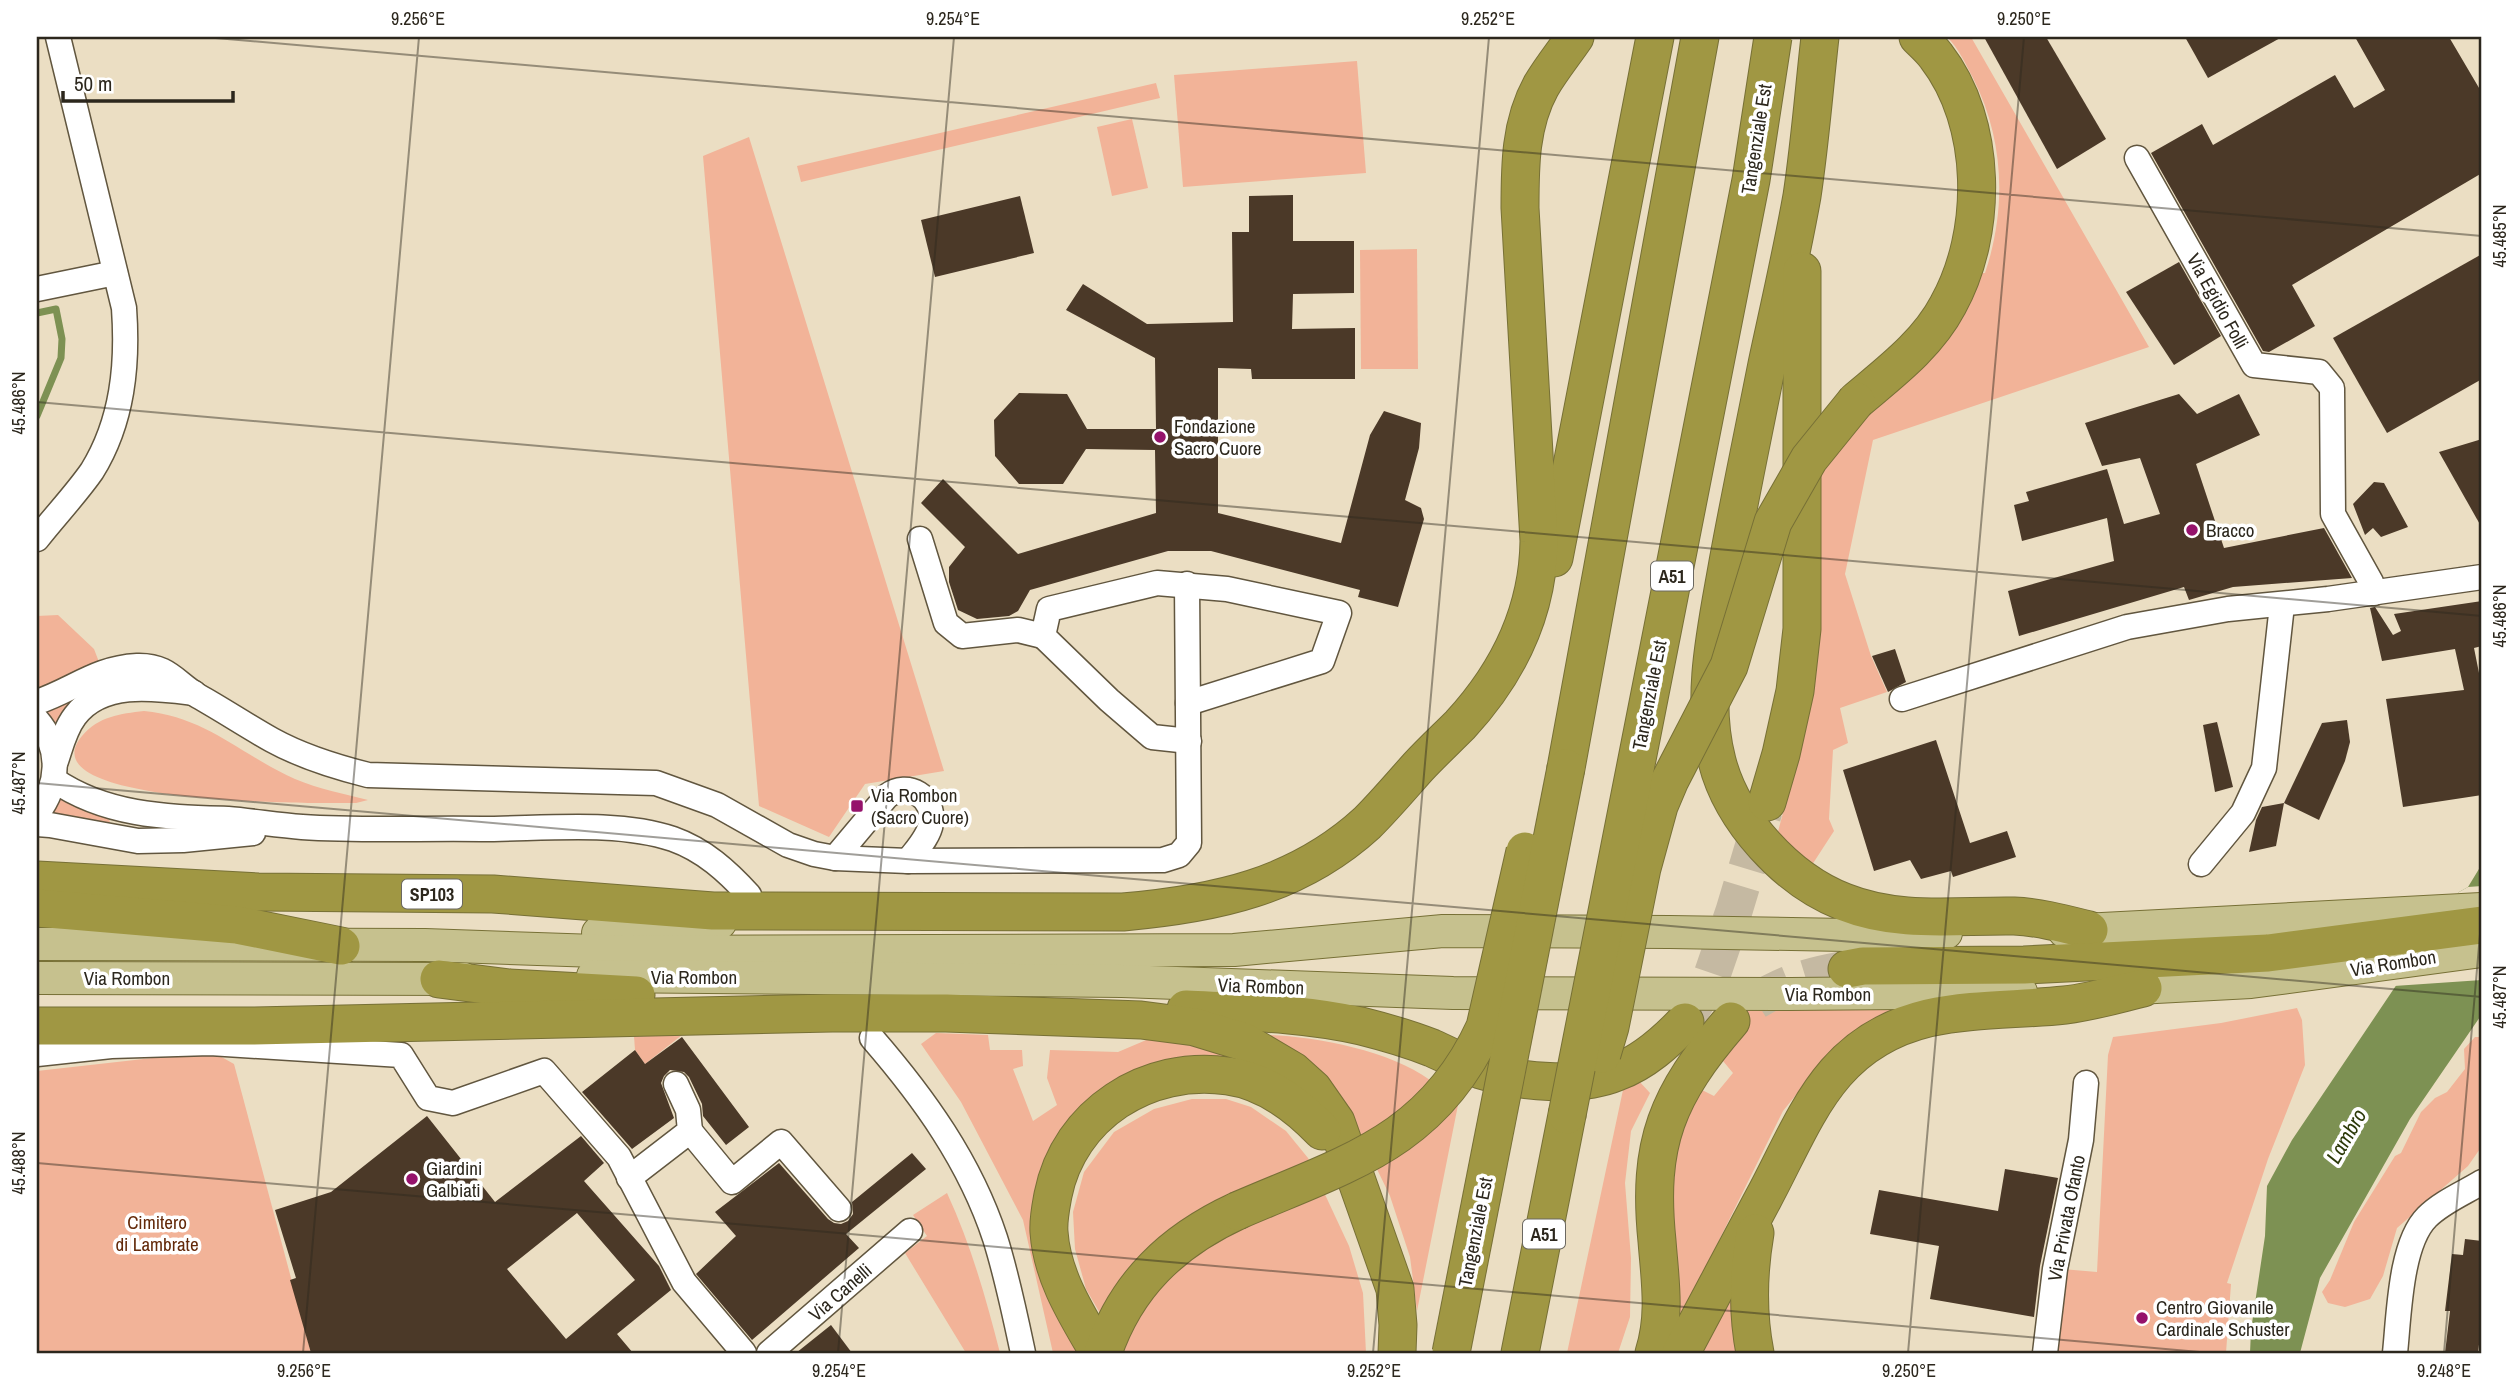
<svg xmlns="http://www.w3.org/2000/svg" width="2519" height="1390" font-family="'Archivo Narrow',sans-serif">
	<rect width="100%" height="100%" fill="#ebdec3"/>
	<g fill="#f2b398">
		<path d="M 1947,37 L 1971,37 L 2149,347 L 1873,440 L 1845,574 L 1871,656 L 1887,692 L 1840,708 L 1848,743 L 1833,750 L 1829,819 L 1834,831 L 1810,868 L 1776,839 L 1783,813 L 1780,811 L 1815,485 L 1828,459 L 1853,430 L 1933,353 L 1979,273 L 1985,273 C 2007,208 2004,139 1973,78 C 1965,63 1959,49 1947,37 Z"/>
		<polygon points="1357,61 1366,173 1183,187 1174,75"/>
		<polygon points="1156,83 1160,98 801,182 797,166"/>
		<polygon points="1132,119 1148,188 1112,196 1097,127"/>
		<polygon points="749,137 944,771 865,784 829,837 759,806 703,156"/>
		<polygon points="1417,249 1418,369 1361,369 1360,250"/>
		<polygon points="58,615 94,649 99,662 87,665 37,695 37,616"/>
		<polygon points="85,690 64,711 56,722 51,722 46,712"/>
		<path d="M 144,711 C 207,717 241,755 295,779 C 319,789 344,794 368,800 L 356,803 C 328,803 23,807 82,736 C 99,716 120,714 144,711 Z"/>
		<path d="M 59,798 C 68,799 96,815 108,819 L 110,821 L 108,826 L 54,816 L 51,811 Z"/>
		<polygon points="1884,1005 1896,1008 1829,1054 1783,1111 1681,1317 1667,1325 1664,1158 1696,1087 1714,1096 1733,1073 1718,1055 1731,1010"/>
		<polygon points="2297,1008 2302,1020 2305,1065 2268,1159 2227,1283 2231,1284 2226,1353 2052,1353 2062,1269 2097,1272 2108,1055 2113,1037 2221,1023"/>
		<polygon points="936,1033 988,1035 990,1050 1022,1050 1023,1066 1013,1069 1033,1121 1057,1105 1047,1078 1050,1050 1118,1052 1151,1038 1192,1044 1237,1056 1263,1071 1233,1062 1188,1056 1129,1073 1083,1109 1047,1166 1090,1353 1053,1353 1023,1220 961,1102 921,1044"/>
		<polygon points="682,1035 645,1064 635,1050 634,1036"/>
		<path d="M 1270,1035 C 1319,1037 1390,1051 1430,1080 C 1440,1087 1449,1097 1458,1105 L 1417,1311 L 1410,1257 L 1390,1196 L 1358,1130 L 1269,1039 Z"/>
		<polygon points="2475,1037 2482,1037 2482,1146 2468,1166 2397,1228 2383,1276 2370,1299 2345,1307 2328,1303 2322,1292 2330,1280 2354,1222 2395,1156 2401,1153 2421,1112 2435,1098 2447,1092 2465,1069 2464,1049"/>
		<polygon points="179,1055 218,1055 234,1064 311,1353 37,1353 37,1071"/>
		<polygon points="1638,1080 1650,1093 1631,1131 1625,1183 1631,1258 1630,1317 1618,1353 1567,1353 1623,1090"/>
		<polygon points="1192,1099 1226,1099 1251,1107 1286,1131 1308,1158 1349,1246 1363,1293 1366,1353 1123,1353 1086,1289 1075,1249 1073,1212 1084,1172 1114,1132 1154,1109"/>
		<path d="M 947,1193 C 971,1245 986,1298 1000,1353 L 966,1353 L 905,1253 L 927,1236 L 913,1215 Z"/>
		<polygon points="1727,1279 1745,1353 1693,1353"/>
	</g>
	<polygon fill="#7d9153" points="2482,864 2482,1014 2410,1119 2320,1278 2300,1353 2250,1353 2251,1330 2265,1236 2267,1186 2292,1140 2459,892 2468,887"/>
	<polygon fill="#ebdec3" points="2482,886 2482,980 2394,986 2459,892 2468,887"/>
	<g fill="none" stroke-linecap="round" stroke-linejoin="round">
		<polyline stroke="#7d9153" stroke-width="7" points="37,313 56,309 62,339 61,358 37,416"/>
	</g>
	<g fill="#4b3928" fill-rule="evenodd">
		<polygon points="1984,37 2046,37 2106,139 2057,169"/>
		<polygon points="2185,37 2282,37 2208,78"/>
		<polygon points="2355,37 2449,37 2482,93 2482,173 2292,285 2315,326 2269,352 2263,351 2151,153 2202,124 2213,145 2335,75 2354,108 2385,90"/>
		<polygon points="1293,195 1293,241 1354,241 1354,293 1293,294 1292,329 1355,328 1355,379 1252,379 1251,369 1218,368 1218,513 1341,543 1370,435 1384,411 1421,423 1419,448 1405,500 1421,508 1424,519 1398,607 1358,597 1360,590 1211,551 1168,551 1030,590 1018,611 1009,616 977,619 958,610 949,582 949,567 965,547 921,503 943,479 1018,554 1156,513 1155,450 1086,449 1063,484 1019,484 995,456 994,420 1019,393 1067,394 1087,429 1156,429 1155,358 1066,310 1083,284 1147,324 1233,322 1232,232 1249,232 1249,196"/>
		<polygon points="1020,196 1034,253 935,277 921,220"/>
		<polygon points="2482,254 2482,379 2387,433 2333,338"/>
		<polygon points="2179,262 2221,336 2174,365 2126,292"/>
		<polygon points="2179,394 2197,414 2239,394 2260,435 2196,464 2224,548 2324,528 2352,578 2233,587 2189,600 2184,587 2019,636 2008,591 2114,561 2107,518 2022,541 2014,505 2029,501 2026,492 2107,469 2124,524 2160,514 2140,458 2102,466 2085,423"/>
		<polygon points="2482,439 2482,528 2439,452"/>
		<polygon points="2374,482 2384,483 2408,527 2381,537 2373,528 2365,535 2353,504"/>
		<polygon points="2482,601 2482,646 2474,648 2482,688 2482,795 2403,807 2386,699 2464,690 2455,649 2382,661 2370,608 2375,607 2393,635 2401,631 2394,614"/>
		<polygon points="1895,649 1906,682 1888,692 1872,656"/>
		<polygon points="2347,720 2350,742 2345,761 2319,820 2284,803 2322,723"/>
		<polygon points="2217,722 2233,787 2215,792 2203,725"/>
		<polygon points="1936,740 1970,843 2007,831 2016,857 1953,877 1951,871 1921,879 1910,860 1874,871 1843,770"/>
		<polygon points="2284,803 2276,846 2249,852 2256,820 2262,807"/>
		<polygon points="682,1037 749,1127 726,1145 703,1116 702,1104 689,1077 684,1072 670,1070 664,1076 661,1083 674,1118 632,1149 582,1092 635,1050 645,1064"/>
		<path d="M 427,1116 L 495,1202 L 581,1136 L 604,1163 L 584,1181 L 659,1266 L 671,1290 L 617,1334 L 633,1353 L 311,1353 L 290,1280 L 296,1278 L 275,1210 L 331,1192 ZM 577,1213 L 635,1280 L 566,1339 L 507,1269 Z"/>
		<polygon points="912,1153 926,1169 846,1234 859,1248 752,1340 696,1274 736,1236 715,1212 779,1163 828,1219 834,1223 841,1224 848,1221 853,1214 852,1202"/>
		<polygon points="2005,1169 2058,1178 2040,1266 2034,1317 1930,1299 1939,1246 1870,1234 1879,1190 1998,1211"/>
		<polygon points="2465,1239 2482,1241 2482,1319 2478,1353 2445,1353 2450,1311 2445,1311 2452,1254 2463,1255"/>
		<polygon points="831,1325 852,1353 796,1353"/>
	</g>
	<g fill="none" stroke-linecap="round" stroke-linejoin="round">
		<g stroke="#c5b9a2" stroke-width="37" stroke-dasharray="37 18" stroke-linecap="butt">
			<path d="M 1756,1001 C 1787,982 1811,975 1847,969"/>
			<polyline points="1685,1021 1712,975 1734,911 1764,811"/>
		</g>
		<g stroke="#61563f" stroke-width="27">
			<g id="minor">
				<polyline points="2137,158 2254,365 2319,372 2332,388 2333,514 2371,582 2374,593"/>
				<polyline points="37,289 115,273"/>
				<path d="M 37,539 C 55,516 76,494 92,471 C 123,421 128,364 124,308 L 58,37"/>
				<polyline points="920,539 946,623 962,636 1018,630 1043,636"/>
				<polyline points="1902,699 2127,627 2228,609 2328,599 2482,577"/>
				<path d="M 37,702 C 73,690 96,668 137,666 C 168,665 175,682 198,696 C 223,710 247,726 272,740 C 301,756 336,767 368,775 L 656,783 L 717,805 L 788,845 L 814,854 L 835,858 L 908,861 L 1163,860 L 1179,855 L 1189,843 L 1187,584"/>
				<polyline points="1188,703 1322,661 1339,613 1227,589 1157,583 1049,609 1043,636 1109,700 1152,737 1189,741"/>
				<path d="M 37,720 C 62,749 59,785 37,814"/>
				<path d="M 56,761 C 61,746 65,729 75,716 C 102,680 155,688 194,693"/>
				<path d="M 54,780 C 107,816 166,817 228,819 C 252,821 277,825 302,827 C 361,831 422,828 482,829 C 541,829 618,820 673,839 C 704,850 727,871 749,895"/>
				<polyline points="37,824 50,825 138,841 183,840 253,833"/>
				<path d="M 835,858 L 887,796 C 908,780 935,797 931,823 C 929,837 916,850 908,861"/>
				<polyline points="2201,864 2243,813 2264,768 2282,605"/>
				<path d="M 872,1038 C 924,1098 970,1162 995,1238 C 1007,1276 1015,1315 1023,1353"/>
				<polyline points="37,1054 111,1046 210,1043 401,1055 428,1098 453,1103 544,1071 619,1157 684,1282 744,1353"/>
				<polyline points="690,1131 732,1182 781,1142 839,1209"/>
				<polyline points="629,1178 690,1131 688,1110 676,1084"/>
				<polyline points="769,1353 910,1231"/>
				<polyline points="2045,1353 2055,1269 2081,1140 2086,1083"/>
				<path d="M 2395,1353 C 2399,1316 2400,1244 2427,1217 C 2442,1202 2464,1193 2482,1182"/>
			</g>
		</g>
		<g stroke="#777036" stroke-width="34">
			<g id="major">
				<polyline points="2064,931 2481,909"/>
				<polyline points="598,933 720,923"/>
				<polyline points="37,944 425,945 626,952 1234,950 1443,931 1670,932 1846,935 1946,933"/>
				<polyline points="593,976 1122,981 1453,993 1790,994 2021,992"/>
				<polyline points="37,978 464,979"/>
				<polyline points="2118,989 2251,982 2482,951"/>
			</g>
		</g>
		<g stroke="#777036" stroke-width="39">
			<g id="highway">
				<path d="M 1820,37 C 1814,90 1810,143 1802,196 C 1792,252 1779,308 1767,364 C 1754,430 1740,496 1728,562 C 1717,626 1700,697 1717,761 C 1732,820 1787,880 1844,902 C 1899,924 1956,915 2014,916 C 2039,917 2065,924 2089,930"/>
				<path d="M 1856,401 C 1889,373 1927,345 1948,305 C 1988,233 1988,123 1936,56 C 1931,49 1924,43 1918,37"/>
				<polyline points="1554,558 1655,37"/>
				<polyline points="1566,768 1700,37"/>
				<polyline points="1767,802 1781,754 1795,691 1802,629 1802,271"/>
				<path d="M 37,880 L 258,892 L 493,894 L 713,911 L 1123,912 C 1214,904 1297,887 1367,823 C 1385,805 1401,786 1418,767 C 1431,753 1446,739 1460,725 C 1508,673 1538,613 1539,541 L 1520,208 C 1520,166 1520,124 1541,86 C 1551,69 1564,53 1575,37"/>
				<polyline points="37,908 237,925 341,946"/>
				<polyline points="1847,969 1863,966 2024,965 2268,953 2482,925"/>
				<polyline points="439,979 509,988 636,995"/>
				<path d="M 1186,1009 C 1244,1012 1304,1013 1361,1026 C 1385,1032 1409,1039 1432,1048 C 1448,1055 1464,1064 1481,1070 C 1520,1082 1579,1088 1617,1072 C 1644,1062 1666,1042 1685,1022"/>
				<polyline points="37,1026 254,1026 832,1013 946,1013 1141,1020 1195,1027 1244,1042 1293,1071 1313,1089 1336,1122 1395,1289 1398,1325 1397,1353"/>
				<path d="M 1099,1353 C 1077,1315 1052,1277 1049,1232 C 1048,1220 1051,1206 1053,1195 C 1069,1114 1148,1064 1228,1076 C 1265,1081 1297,1105 1322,1131"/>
				<path d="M 1103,1353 C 1126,1285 1172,1241 1237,1211"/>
				<polyline points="1520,1353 1567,1115"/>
				<path d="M 1654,1353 C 1666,1315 1660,1280 1657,1241 C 1647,1143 1667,1095 1731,1021"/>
				<path d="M 1681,1353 C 1708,1302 1736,1250 1763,1199 C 1806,1119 1828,1042 1928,1018 C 1974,1008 2019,1010 2065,1005 C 2091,1002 2118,994 2143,988"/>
				<path d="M 1755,1353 C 1747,1312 1748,1274 1755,1233"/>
			</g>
		</g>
		<use href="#minor" stroke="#fff" stroke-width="24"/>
		<use href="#major" stroke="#c6c18e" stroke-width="32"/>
		<use href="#highway" stroke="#a09743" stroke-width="37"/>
		<g stroke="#777036" stroke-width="39" stroke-linecap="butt">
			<g id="highway-bridge">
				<polyline points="1602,1054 1610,1027 1642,868 1659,806 1670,780 1729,666 1773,522 1809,459 1856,401"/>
				<polyline points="1567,1115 1751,180 1773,37"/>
				<path d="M 1237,1211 C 1345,1164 1432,1143 1485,1027 L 1525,851"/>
				<polyline points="1451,1353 1566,768"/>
			</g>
		</g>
		<use href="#highway-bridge" stroke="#a09743" stroke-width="37"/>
	</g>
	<path fill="none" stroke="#2c271d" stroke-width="2" stroke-opacity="0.45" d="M 204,37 L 2482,236M 37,402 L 2482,616M 37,783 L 2482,997M 37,1163 L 2211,1353M 303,1353 L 419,37M 838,1353 L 954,37M 1373,1353 L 1489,37M 1908,1353 L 2024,37M 2444,1353 L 2482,911"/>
	<g fill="#95126b" stroke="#fff" stroke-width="2.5">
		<circle cx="1160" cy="437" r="7"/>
		<circle cx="2192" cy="530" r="7"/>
		<rect x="850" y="799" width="14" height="14" rx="3.5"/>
		<circle cx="412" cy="1179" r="7"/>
		<circle cx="2142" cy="1318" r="7"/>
	</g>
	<g text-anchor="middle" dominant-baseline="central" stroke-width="7" stroke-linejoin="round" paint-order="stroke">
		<g fill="#fff" stroke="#6b6861" stroke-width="2">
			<rect x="1651" y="561.5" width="42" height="29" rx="5"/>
			<rect x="402" y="879.5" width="60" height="29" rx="5"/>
			<rect x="1523" y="1219.5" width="42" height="29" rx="5"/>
		</g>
		<g font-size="18" font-weight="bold" fill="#2c271d">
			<text x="1672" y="576">A51</text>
			<text x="432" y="894">SP103</text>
			<text x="1544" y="1234">A51</text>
		</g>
		<g font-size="19" fill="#2c271d" stroke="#fff">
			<text transform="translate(1756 139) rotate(-81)">Tangenziale Est</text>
			<text transform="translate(2218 301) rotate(61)">Via Egidio Folli</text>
			<text transform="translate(1649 695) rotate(-79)">Tangenziale Est</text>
			<text transform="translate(2393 963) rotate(-9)">Via Rombon</text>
			<text x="694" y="977">Via Rombon</text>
			<text x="127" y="978">Via Rombon</text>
			<text transform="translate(1261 986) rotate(2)">Via Rombon</text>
			<text x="1828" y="994">Via Rombon</text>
			<text transform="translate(2066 1218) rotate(-79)">Via Privata Ofanto</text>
			<text transform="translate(1475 1232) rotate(-79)">Tangenziale Est</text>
			<text transform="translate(840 1292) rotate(-41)">Via Canelli</text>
		</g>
		<g font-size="19" fill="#2c271d" stroke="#fff" text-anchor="start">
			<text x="1174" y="426">Fondazione<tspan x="1174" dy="22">Sacro Cuore</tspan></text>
			<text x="2206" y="530">Bracco</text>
			<text x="871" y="795">Via Rombon<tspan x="871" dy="22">(Sacro Cuore)</tspan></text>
			<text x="426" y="1168">Giardini<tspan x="426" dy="22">Galbiati</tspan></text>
			<text x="2156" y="1307">Centro Giovanile<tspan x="2156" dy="22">Cardinale Schuster</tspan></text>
		</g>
		<g font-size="19" fill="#632909" stroke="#fff">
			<text x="157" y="1222">Cimitero<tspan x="157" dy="22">di Lambrate</tspan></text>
		</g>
		<g font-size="21" font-style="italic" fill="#2c3909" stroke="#fff">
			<text transform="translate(2346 1136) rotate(-60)">Lambro</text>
		</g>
	</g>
	<rect width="2519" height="1390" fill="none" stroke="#ffffff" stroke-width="77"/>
	<path d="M63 91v10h170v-10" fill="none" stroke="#2c271d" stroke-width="3.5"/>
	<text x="74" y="91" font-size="21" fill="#2c271d" stroke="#ffffff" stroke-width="5" paint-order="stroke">50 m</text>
	<rect x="38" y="38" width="2442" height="1314" fill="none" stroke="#2c271d" stroke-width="2.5"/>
	<g font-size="18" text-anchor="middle" fill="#2c271d">
		<text x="418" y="25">9.256°E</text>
		<text x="953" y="25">9.254°E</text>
		<text x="1488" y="25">9.252°E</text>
		<text x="2024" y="25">9.250°E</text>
		<text transform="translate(2500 236) rotate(-90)" y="6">45.485°N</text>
		<text transform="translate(19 403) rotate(-90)" y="6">45.486°N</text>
		<text transform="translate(2500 616) rotate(-90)" y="6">45.486°N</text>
		<text transform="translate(19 783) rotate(-90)" y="6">45.487°N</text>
		<text transform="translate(2500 997) rotate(-90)" y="6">45.487°N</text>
		<text transform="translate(19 1163) rotate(-90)" y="6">45.488°N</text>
		<text x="304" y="1377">9.256°E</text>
		<text x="839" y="1377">9.254°E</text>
		<text x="1374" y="1377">9.252°E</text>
		<text x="1909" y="1377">9.250°E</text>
		<text x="2444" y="1377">9.248°E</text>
	</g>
</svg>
